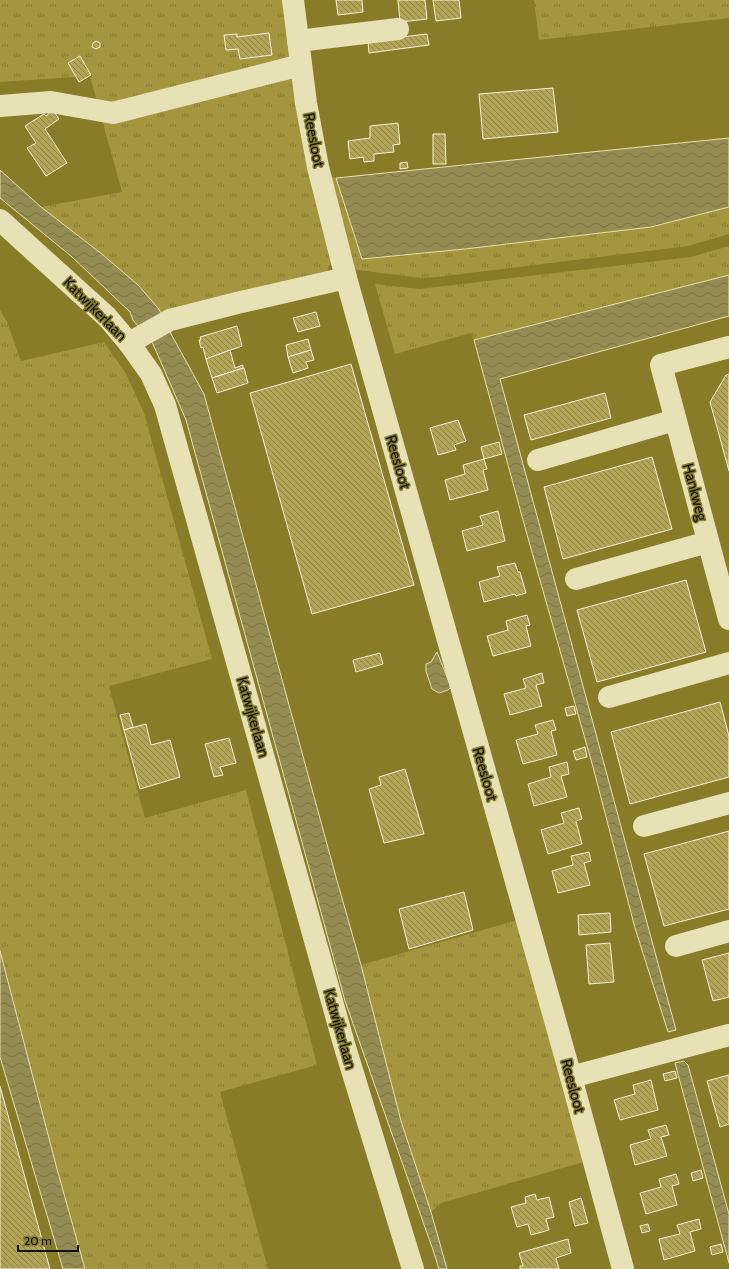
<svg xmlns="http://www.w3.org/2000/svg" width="729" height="1269" font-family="Cabin,sans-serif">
	<defs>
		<pattern id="grass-tufts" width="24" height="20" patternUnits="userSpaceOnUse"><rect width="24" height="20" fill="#a4963e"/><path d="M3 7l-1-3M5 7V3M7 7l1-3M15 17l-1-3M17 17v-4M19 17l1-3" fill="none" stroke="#847933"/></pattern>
		<pattern id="water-waves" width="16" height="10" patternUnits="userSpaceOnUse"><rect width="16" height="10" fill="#948c52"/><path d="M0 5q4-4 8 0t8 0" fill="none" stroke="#777143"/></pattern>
		<pattern id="building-back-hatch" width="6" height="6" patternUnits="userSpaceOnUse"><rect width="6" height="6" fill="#b1a456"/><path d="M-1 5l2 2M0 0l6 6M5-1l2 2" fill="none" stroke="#8f8446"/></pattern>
	</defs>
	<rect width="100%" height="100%" fill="#887c29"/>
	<g fill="url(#grass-tufts)">
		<polygon points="0,0 285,0 332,261 326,273 164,318 138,285 103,255 41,207 122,192 90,76 0,82"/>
		<polygon points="534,0 729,0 729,18 539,40"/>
		<polygon points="326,176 336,178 362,259 651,227 729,207 729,234 688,246 437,277 421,278 350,269"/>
		<polygon points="729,246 729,275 474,340 471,333 395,354 375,284 420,289 691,257"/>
		<polygon points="0,310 7,322 21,361 104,342 126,374 144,413 212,659 109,686 145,818 246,790 317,1065 220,1092 268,1269 85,1269 57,1169 0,951"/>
		<polygon points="518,920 587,1161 441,1203 431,1212 401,1121 361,965"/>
	</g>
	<g fill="url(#water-waves)" stroke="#e9dfab">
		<polygon points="729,138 729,207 651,227 465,249 362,259 336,178"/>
		<polygon points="0,170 41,207 103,255 138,285 158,308 164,318 170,332 204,394 336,877 361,965 401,1121 431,1212 447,1269 439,1269 433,1250 345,1001 300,835 186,420 153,344 133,320 130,312 71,256 0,198"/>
		<polygon points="729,275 729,316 500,379 676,1030 668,1032 635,928 593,767 526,531 474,340"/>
		<polygon points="437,652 451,687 448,690 439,693 432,689 426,671 426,664 431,662"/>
		<polygon points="0,951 57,1169 85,1269 63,1269 0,1057"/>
		<polygon points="684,1061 688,1065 729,1214 729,1263 675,1063"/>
	</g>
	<g fill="url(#building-back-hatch)" stroke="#f7f2da">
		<polygon points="336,0 362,0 363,12 338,15"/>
		<polygon points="398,0 425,0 427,19 400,22"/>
		<polygon points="433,0 459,0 461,18 436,21"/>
		<polygon points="269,33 272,55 240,59 238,49 226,50 224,35 237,34 237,37"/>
		<polygon points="427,34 429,45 369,53 368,41"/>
		<polygon points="96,41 100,43 100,47 96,49 92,47 93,43"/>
		<polygon points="80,56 91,75 79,82 68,63"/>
		<polygon points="553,88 558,132 483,139 479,94"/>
		<polygon points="53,110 59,119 45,129 67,163 46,176 27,148 36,143 25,126 44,114 46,116"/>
		<polygon points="398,123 400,144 393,145 394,152 374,154 374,161 364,162 363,157 350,159 348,141 370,138 370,126"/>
		<polygon points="433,134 445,134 446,164 433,164"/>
		<polygon points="407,162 408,168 400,169 400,163"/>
		<polygon points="316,312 320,326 298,332 293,318"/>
		<polygon points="237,326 242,346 206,359 203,347 201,348 199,340 201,340 200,337"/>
		<polygon points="308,339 311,350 288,357 286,345"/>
		<polygon points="230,350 235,368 243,365 243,368 212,378 206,359"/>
		<polygon points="311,350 314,360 306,362 308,368 293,373 288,357"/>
		<polygon points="351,364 414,585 312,614 250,393"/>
		<polygon points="244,368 248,383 217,393 212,378"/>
		<polygon points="729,374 729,471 710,402 726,375"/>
		<polygon points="605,393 611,418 531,440 524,415"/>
		<polygon points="458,420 466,441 454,445 456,450 438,455 430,428"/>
		<polygon points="499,442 502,454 484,459 481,447"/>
		<polygon points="652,457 672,529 563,559 544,487"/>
		<polygon points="484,459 487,469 483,470 488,490 450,500 445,480 465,474 463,465"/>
		<polygon points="498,511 505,541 467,551 462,531 483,525 480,516"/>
		<polygon points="515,563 518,572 520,572 526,593 516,596 515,594 484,602 479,582 500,576 497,567"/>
		<polygon points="686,580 706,652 597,682 577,610"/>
		<polygon points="527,615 530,625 526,626 531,646 493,656 487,636 508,630 506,621"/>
		<polygon points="380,653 383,664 356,672 353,660"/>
		<polygon points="542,673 544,683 536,685 542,706 510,715 504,694 526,688 523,679"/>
		<polygon points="720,702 729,736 729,777 630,804 611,732"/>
		<polygon points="574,706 576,714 567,716 565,708"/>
		<polygon points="129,713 133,727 124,730 120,715"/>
		<polygon points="553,720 556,730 551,731 557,755 523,764 516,740 538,734 535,725"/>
		<polygon points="146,724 151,745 170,740 180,777 140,789 124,730"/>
		<polygon points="229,738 236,763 220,767 223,775 214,777 205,744"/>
		<polygon points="585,747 587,757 576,760 573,751"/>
		<polygon points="567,762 569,774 561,776 567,797 534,806 528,784 551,777 549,767"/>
		<polygon points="405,769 424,834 384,843 369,789 381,785 379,777"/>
		<polygon points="579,808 582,819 576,821 582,844 548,854 541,830 564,823 561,813"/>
		<polygon points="729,831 729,909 664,926 644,854"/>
		<polygon points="589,852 591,861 584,863 590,885 558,893 552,871 573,865 571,856"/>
		<polygon points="464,892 473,930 409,949 399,909"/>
		<polygon points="610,913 611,932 579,935 578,915"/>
		<polygon points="610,943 614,982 589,984 586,945"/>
		<polygon points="729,953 729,997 713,1001 702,960"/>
		<polygon points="675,1071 677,1078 665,1081 663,1074"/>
		<polygon points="729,1075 729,1124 720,1127 707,1081"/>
		<polygon points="651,1080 658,1110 620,1120 614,1100 635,1094 633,1085"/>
		<polygon points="0,1086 50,1269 0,1269"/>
		<polygon points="666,1125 669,1135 661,1137 667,1156 635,1165 630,1145 651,1139 648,1130"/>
		<polygon points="701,1170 703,1178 693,1181 691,1173"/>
		<polygon points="676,1174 679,1184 672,1186 677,1205 646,1214 640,1193 661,1187 659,1179"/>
		<polygon points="535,1194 537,1200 549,1197 554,1217 546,1219 549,1230 531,1235 528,1224 517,1227 511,1207 526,1203 525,1197"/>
		<polygon points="581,1198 588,1223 575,1226 569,1202"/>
		<polygon points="699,1219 701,1229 690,1232 695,1251 664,1260 659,1239 680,1234 677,1225"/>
		<polygon points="648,1224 650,1231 642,1233 640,1226"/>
		<polygon points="568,1239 571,1253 556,1258 559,1269 520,1269 520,1266 523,1266 519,1253"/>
		<polygon points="721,1244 723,1252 712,1255 710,1247"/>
	</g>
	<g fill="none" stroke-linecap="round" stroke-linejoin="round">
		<g stroke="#e8e1b6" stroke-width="22">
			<polyline points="293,0 306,103 318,167 346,278 571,1077 623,1269"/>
			<polyline points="298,41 398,29"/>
			<polyline points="0,106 51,102 113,113 301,65"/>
			<polyline points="0,220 107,317 129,343 151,374 165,405 344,1044 413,1269"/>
			<polyline points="129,343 170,320 237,303 346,278"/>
			<polyline points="729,347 661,365 729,619"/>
			<polyline points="538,460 675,420"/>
			<polyline points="576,579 708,542"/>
			<polyline points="609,697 729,663"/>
			<polyline points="644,826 729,803"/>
			<polyline points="676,946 729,931"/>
			<polyline points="571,1077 729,1035"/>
		</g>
	</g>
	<g text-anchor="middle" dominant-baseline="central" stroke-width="3" stroke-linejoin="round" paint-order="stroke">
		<g font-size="15" fill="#111" stroke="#887c29">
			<text transform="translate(314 140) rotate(79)">Reesloot</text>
			<text transform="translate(95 309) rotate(45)">Katwijkerlaan</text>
			<text transform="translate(398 462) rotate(74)">Reesloot</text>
			<text transform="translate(695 492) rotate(75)">Hankweg</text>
			<text transform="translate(253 717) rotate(74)">Katwijkerlaan</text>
			<text transform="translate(485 774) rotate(74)">Reesloot</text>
			<text transform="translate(340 1029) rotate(74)">Katwijkerlaan</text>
			<text transform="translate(573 1086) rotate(75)">Reesloot</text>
		</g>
	</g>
	<path d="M18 1245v6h60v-6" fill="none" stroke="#111111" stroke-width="2"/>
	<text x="24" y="1245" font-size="12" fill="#111111" stroke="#887c29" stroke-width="3" paint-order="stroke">20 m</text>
</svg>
